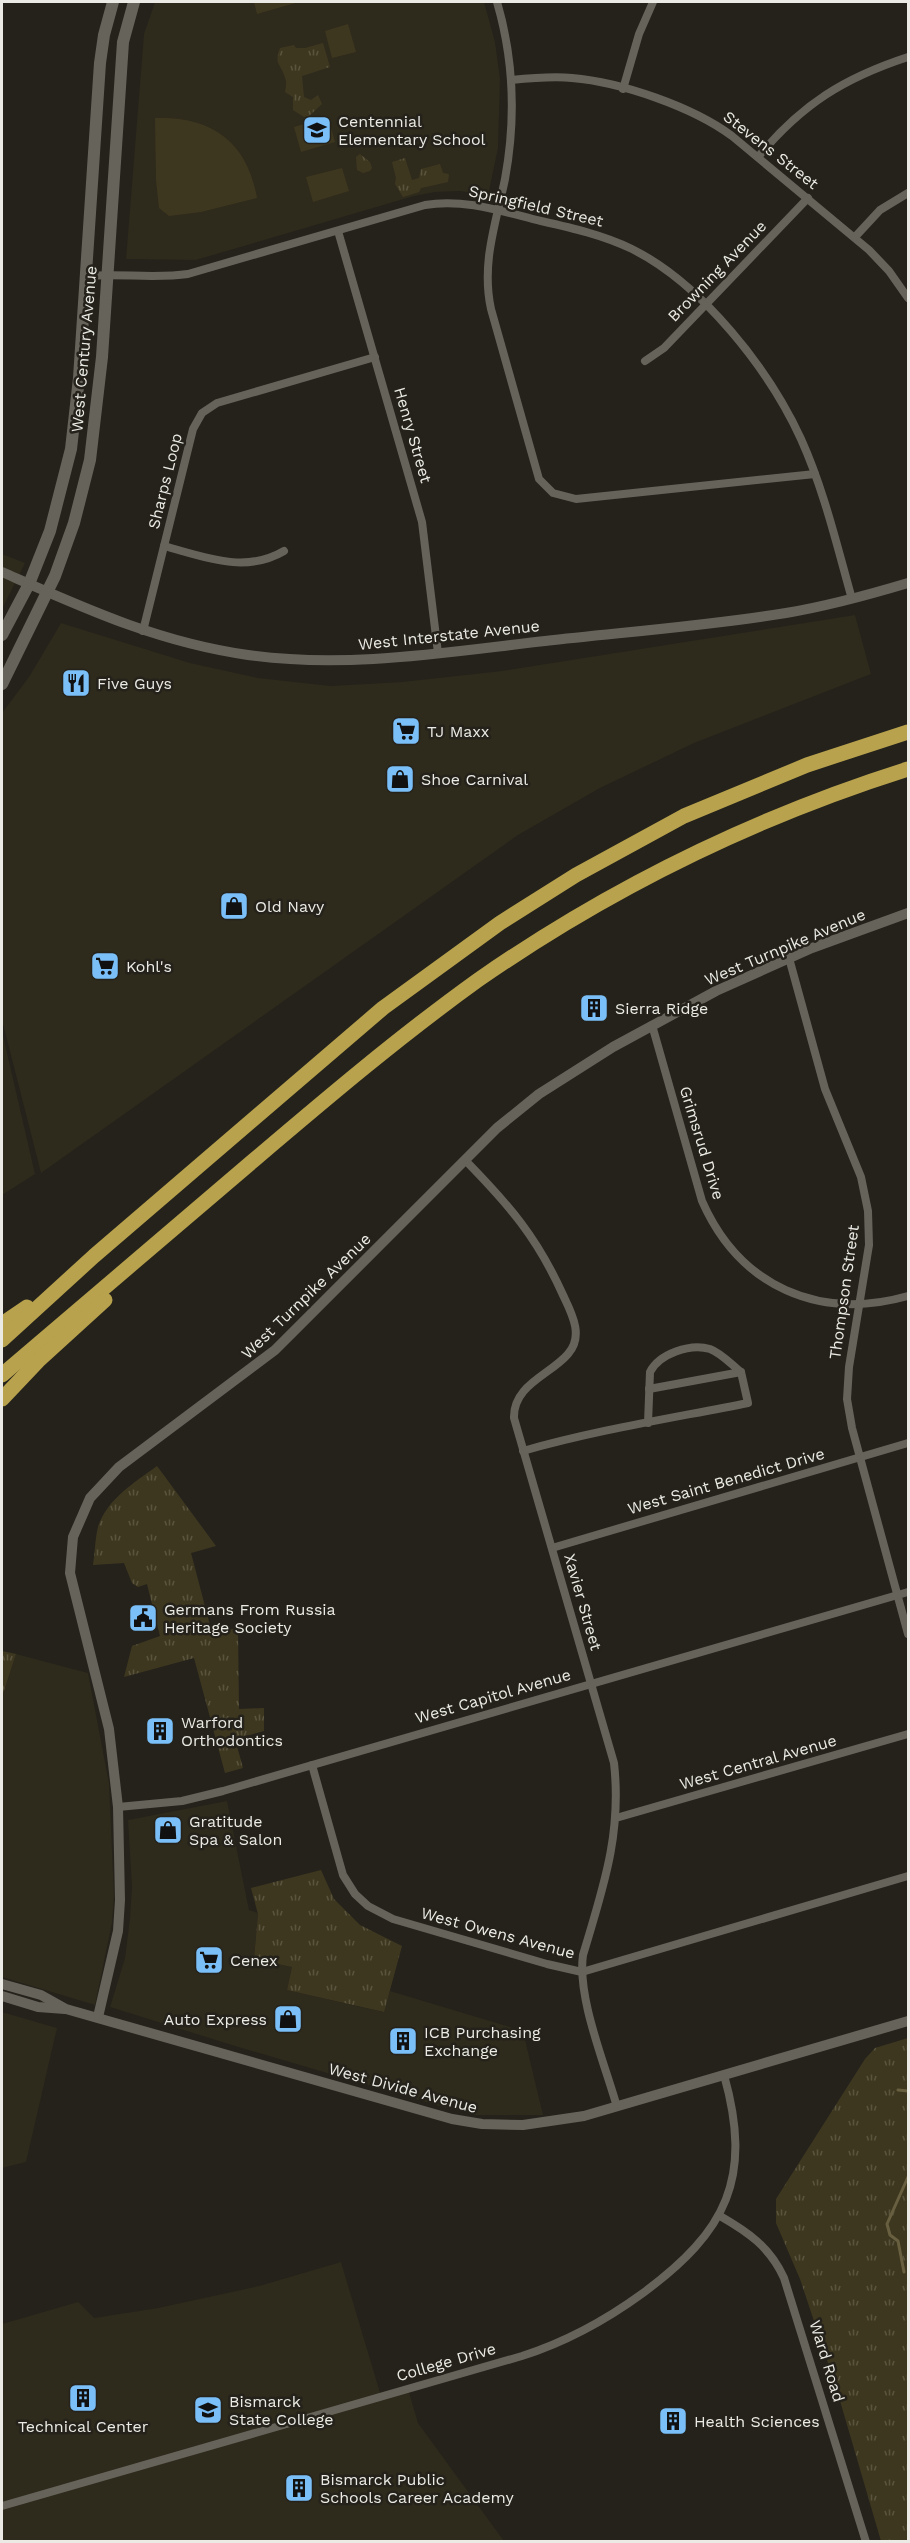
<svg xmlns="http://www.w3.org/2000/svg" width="910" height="2543" font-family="'Work Sans',sans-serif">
	<defs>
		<pattern id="grass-tufts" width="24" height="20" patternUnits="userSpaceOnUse" patternTransform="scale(1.5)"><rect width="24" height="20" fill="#3e371f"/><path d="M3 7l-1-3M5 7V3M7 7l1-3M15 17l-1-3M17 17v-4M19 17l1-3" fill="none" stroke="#5a543f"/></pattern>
	</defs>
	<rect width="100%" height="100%" fill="#24221b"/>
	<g fill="#2e2a1c">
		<polygon points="155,2 484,2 495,42 500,79 498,148 488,196 460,191 435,192 414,196 196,260 126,259 144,34"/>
		<polygon points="2,554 25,563 2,609"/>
		<polygon points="855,615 871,674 694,743 600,788 518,835 41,1173 2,1020 2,713 29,677 61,623 190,663 258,678 331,686 402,682 502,671"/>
		<polygon points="2,1031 35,1174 2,1195"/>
		<polygon points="16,1654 88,1673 109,1783 114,1896 112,1923 95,2005 2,1977 2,1697"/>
		<polygon points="227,1801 249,1910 258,1913 254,1959 292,1967 287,1990 383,2012 390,1991 523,2031 543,2115 476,2115 439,2106 235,2046 110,2007 125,1958 130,1918 132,1887 128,1820"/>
		<polygon points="2,2012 57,2028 26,2162 2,2168"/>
		<polygon points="341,2262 381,2396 408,2389 418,2423 504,2541 2,2542 2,2324 78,2302 94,2318 158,2308 259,2286"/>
	</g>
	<g fill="url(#grass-tufts)">
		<path d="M 323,43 L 330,67 L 302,76 L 304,97 L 311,100 L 318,95 L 322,104 L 309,116 L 304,117 L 293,110 L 293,97 L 285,92 C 286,87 287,82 285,77 C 280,62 274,65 280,48 L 294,45 L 296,48 L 305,48 Z"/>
		<polygon points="360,154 370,162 372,168 370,171 363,173 357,170 356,157"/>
		<polygon points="405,158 412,180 419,178 421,169 440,164 443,173 449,174 448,182 421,188 419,192 403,197 395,184 396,178 392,162"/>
		<path d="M 157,1466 L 216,1546 L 191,1553 L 212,1633 L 238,1628 L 239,1709 L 264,1708 L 264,1731 L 235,1739 L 243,1768 L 225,1773 L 194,1658 L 124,1677 L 132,1646 L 160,1636 L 147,1584 L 138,1587 L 132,1583 L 124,1563 L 93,1565 C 95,1553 95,1539 98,1527 C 107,1499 134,1483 157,1466 Z"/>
		<polygon points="2,1651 16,1654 2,1697"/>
		<polygon points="321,1870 334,1899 360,1925 402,1946 384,2012 287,1990 292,1967 254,1959 258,1914 251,1888"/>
		<polygon points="908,2038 908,2541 881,2541 836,2387 800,2279 776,2223 776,2199 865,2059 875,2048"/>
	</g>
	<g fill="#3e371f">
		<polygon points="254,2 299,2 257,14"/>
		<polygon points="348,24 356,52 332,58 325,31"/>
		<polygon points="328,117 335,142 301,152 294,127"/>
		<path d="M 155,118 C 211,116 247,141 257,198 L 201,212 L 169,216 L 159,208 L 156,180 Z"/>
		<polygon points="342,168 349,191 313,202 306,177"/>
	</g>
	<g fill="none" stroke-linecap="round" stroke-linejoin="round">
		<g stroke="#675f3f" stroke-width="3">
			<polyline points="898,2090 908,2091"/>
			<polyline points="904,2272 898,2241 890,2235 887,2224 908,2177"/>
		</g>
		<g stroke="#66635b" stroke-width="8">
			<path d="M 497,2 C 514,60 516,119 505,179 C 496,223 481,263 491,309 L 539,479 L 553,493 L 576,499 L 815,474"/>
			<path d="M 511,80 C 531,78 552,76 572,78 C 621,82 693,107 732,136 L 869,250 L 889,271 L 908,298"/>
			<polyline points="623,89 639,34 653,2"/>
			<path d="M 758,157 C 802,104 844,78 908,57"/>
			<polyline points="338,231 422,522 438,653"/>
			<polyline points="855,237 880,210 908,193"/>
			<path d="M 86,276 C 120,273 154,279 188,274 L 425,205 C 464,198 504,212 541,221 C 572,228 603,235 632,249 C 702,284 769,369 801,439 C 824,490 837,546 852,599"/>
			<polyline points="645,361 664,348 808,198"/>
			<path d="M 164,546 C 205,557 245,574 284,551"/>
			<polyline points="143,631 193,429 202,413 217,403 375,357"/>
			<polyline points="789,958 825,1089 861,1177 868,1211 869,1245 849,1367 847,1399 852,1428 908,1634"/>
			<path d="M 652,1025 L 702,1201 C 740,1287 819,1321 908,1296"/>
			<path d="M 465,1160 C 509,1205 537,1237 563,1295 C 572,1314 584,1336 568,1354 C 550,1375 513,1385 514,1418 L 614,1763 C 622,1834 603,1888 583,1955 C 577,1998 605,2064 617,2107"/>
			<polyline points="649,1389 741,1372"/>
			<path d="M 523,1451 C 596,1430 673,1418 748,1403 L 741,1372 C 732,1365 721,1353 710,1349 C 690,1343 659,1354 650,1372 L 648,1423"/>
			<polyline points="552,1548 908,1443"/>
			<polyline points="312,1765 343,1875 355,1894 368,1906 393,1919 547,1964 582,1972 908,1876"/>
			<polyline points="118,1807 182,1801 223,1791 908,1592"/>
			<polyline points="616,1818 908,1734"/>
			<path d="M 720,2216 C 748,2232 770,2247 784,2278 L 866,2542"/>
			<path d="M 2,2506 L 522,2356 C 566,2342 606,2320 643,2293 C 727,2231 753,2178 724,2075"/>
		</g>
		<g stroke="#66635b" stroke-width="10">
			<path d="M 2,572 C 84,608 157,642 248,655 C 347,669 447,652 545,641 C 625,632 707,626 786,613 C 828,606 868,595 908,583"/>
			<polyline points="2,1984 41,1995 66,2009 452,2119 482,2124 523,2125 584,2116 908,2021"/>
			<polyline points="2,1996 38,2007 65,2009"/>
			<polyline points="98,2017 118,1931 120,1900 118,1807 109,1729 70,1573 73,1537 90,1498 119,1467 275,1350 497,1128 539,1094 613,1047 716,991 812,948 908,913"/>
		</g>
		<g stroke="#66635b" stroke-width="12">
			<polyline points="2,635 29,584 50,531 71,449 79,378 100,63 104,35 113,2"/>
			<polyline points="2,684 55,576 74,523 90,460 102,357 123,42 134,2"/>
		</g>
		<g stroke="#b8a24d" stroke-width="15">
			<polyline points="2,1324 27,1307"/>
			<polyline points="2,1340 94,1256 383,1008 500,923 576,875 684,816 807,765 908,732"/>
			<path d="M 2,1375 C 86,1303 170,1232 254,1160 C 327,1098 400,1036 478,980 C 609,889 756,817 908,769"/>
			<polyline points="2,1399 38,1361 105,1300"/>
		</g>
	</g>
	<defs>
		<g id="school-square" transform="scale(1.5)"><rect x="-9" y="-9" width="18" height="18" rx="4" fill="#7abff8" stroke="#24221b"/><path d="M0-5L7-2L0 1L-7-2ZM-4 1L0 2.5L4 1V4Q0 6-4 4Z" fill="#111"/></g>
		<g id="restaurant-square" transform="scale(1.5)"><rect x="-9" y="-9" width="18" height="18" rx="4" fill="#7abff8" stroke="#24221b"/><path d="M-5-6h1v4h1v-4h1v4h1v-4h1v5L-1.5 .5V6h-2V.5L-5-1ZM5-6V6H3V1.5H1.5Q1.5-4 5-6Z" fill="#111"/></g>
		<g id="supermarket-square" transform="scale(1.5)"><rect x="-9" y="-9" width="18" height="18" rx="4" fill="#7abff8" stroke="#24221b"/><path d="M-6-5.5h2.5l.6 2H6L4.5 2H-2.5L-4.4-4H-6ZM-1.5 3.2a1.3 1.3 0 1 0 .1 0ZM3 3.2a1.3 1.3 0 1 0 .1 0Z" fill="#111"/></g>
		<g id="shop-square" transform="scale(1.5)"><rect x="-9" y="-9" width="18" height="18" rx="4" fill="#7abff8" stroke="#24221b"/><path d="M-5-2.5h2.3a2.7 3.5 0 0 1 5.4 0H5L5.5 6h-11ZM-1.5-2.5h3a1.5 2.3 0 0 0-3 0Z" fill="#111"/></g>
		<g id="building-square" transform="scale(1.5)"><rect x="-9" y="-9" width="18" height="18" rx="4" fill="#7abff8" stroke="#24221b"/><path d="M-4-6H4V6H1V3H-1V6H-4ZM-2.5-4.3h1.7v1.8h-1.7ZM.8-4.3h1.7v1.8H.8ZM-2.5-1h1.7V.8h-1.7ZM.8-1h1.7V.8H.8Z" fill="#111"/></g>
		<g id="civic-square" transform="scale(1.5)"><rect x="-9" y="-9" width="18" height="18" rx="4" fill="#7abff8" stroke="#24221b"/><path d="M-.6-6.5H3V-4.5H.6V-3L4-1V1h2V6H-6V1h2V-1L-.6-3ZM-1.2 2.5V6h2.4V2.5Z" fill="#111"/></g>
		<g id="university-square" transform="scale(1.5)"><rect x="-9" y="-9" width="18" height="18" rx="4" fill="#7abff8" stroke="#24221b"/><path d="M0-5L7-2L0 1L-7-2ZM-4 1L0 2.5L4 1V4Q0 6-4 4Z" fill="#111"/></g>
	</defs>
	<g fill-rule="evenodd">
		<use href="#school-square" x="317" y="130"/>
		<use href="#restaurant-square" x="76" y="683"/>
		<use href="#supermarket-square" x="406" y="731"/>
		<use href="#shop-square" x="400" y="779"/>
		<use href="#shop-square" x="234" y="906"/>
		<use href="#supermarket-square" x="105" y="966"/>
		<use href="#building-square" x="594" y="1008"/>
		<use href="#civic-square" x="143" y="1618"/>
		<use href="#building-square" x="160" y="1731"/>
		<use href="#shop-square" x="168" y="1830"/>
		<use href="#supermarket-square" x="209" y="1960"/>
		<use href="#shop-square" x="288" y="2019"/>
		<use href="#building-square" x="403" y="2041"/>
		<use href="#building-square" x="83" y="2398"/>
		<use href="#university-square" x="208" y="2410"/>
		<use href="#building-square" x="673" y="2421"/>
		<use href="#building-square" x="299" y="2488"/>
	</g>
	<g text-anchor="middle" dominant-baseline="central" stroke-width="5" stroke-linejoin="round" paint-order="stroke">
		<g font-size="16" fill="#ebeae4" stroke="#24221b" text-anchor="start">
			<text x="338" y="121">Centennial<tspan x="338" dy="18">Elementary School</tspan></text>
			<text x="97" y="683">Five Guys</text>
			<text x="427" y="731">TJ Maxx</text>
			<text x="421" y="779">Shoe Carnival</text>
			<text x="255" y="906">Old Navy</text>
			<text x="126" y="966">Kohl's</text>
			<text x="615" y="1008">Sierra Ridge</text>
			<text x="164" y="1609">Germans From Russia<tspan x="164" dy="18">Heritage Society</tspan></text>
			<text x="181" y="1722">Warford<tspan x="181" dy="18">Orthodontics</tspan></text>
			<text x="189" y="1821">Gratitude<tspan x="189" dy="18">Spa &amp; Salon</tspan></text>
			<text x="230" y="1960">Cenex</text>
			<text x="267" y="2019" text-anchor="end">Auto Express</text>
			<text x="424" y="2032">ICB Purchasing<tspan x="424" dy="18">Exchange</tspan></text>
			<text x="229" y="2401">Bismarck<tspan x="229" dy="18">State College</tspan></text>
			<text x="694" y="2421">Health Sciences</text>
			<text x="83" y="2426" text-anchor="middle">Technical Center</text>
			<text x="320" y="2479">Bismarck Public<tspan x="320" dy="18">Schools Career Academy</tspan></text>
		</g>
		<g font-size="16" fill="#ebeae4" stroke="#24221b">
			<text transform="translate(771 150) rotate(38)">Stevens Street</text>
			<text transform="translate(536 206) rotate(13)">Springfield Street</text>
			<text transform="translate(717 271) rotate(-46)">Browning Avenue</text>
			<text transform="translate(84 349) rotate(-85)">West Century Avenue</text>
			<text transform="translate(413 435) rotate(74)">Henry Street</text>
			<text transform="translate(165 481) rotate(-76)">Sharps Loop</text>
			<text transform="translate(449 635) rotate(-6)">West Interstate Avenue</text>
			<text transform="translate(785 947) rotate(-23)">West Turnpike Avenue</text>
			<text transform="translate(702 1143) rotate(73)">Grimsrud Drive</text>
			<text transform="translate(844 1292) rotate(-82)">Thompson Street</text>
			<text transform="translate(306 1296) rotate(-44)">West Turnpike Avenue</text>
			<text transform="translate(726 1481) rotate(-16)">West Saint Benedict Drive</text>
			<text transform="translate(583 1602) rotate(74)">Xavier Street</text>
			<text transform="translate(493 1696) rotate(-16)">West Capitol Avenue</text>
			<text transform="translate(758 1762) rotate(-16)">West Central Avenue</text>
			<text transform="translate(498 1933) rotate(15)">West Owens Avenue</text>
			<text transform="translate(403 2088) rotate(15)">West Divide Avenue</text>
			<text transform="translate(827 2361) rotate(73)">Ward Road</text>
			<text transform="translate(446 2362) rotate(-16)">College Drive</text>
		</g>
	</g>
	<rect width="910" height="2543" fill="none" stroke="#ebeae4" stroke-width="6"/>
</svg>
